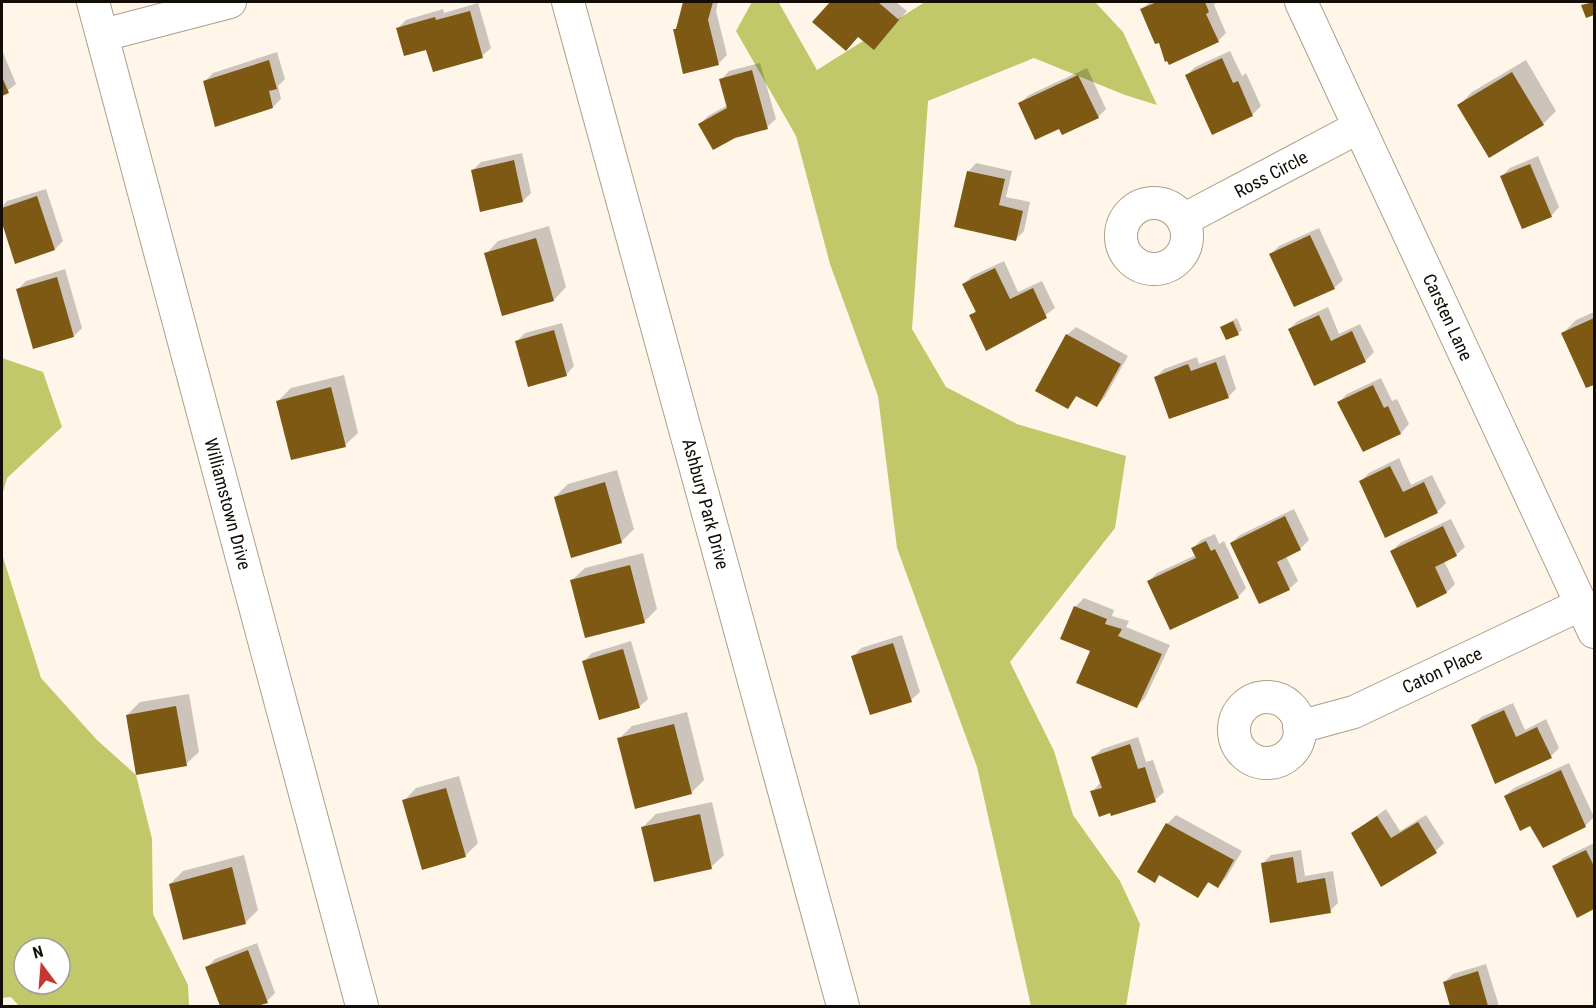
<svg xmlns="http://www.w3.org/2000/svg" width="1596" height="1008" font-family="'Roboto Condensed',sans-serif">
	<rect width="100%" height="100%" fill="#fff6e9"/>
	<g fill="#c0c86a" fill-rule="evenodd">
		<polygon points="752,2 779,3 817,70 925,2 1095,2 1123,32 1157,105 1125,95 1034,58 928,101 912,329 946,387 1017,424 1126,456 1115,528 1010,662 1054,751 1073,815 1120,881 1140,924 1126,1006 1031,1006 977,767 897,548 878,396 830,264 796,136 736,31"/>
		<polygon points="2,358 43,372 62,427 7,478 2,495"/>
		<path d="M 2,554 L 41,678 L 97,740 L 136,775 L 152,839 L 153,914 L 188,985 L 189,1006 L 19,1006 L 11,997 L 2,998 ZM 24,948 L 60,948 L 60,984 L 24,984 Z"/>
	</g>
	<g fill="#0003">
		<polygon points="684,2 718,2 716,11 727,55 719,63 674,30 678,26"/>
		<polygon points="832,2 896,2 907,11 882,39 814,22"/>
		<polygon points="1150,2 1216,2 1214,5 1226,33 1218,41 1164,50 1142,9"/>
		<polygon points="478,3 491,48 482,56 427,48 398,28 406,20 443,9 444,13"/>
		<polygon points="2,50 16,84 2,95"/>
		<polygon points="1230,51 1242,76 1246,73 1261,106 1252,115 1213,133 1187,75 1195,67"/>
		<polygon points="277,52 285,79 278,86 281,99 273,107 204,82 213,73"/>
		<polygon points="1526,60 1556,111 1543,124 1490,156 1459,105 1472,92"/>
		<polygon points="760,63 776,119 767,127 700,124 708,116 728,105 721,80 729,71"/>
		<polygon points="1087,68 1106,109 1098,117 1020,103 1029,95"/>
		<polygon points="522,153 531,193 523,201 473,170 481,162"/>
		<polygon points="1538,156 1559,207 1551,216 1502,176 1510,168"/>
		<polygon points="976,163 1012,171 1006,197 1030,202 1024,231 1015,240 968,172"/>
		<polygon points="46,189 63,241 55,249 16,262 2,218 2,207 7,201"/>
		<polygon points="549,226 566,287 554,300 503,314 486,254 498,241"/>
		<polygon points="1319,228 1343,280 1334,288 1271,254 1279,246"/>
		<polygon points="1004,261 1018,292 1042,281 1055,308 1024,331 986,349 971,316 976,310 964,284 972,276"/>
		<polygon points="65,269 82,328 74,336 18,289 26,281"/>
		<polygon points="1328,307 1339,334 1360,324 1374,352 1365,361 1289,329 1298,321"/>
		<polygon points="1594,312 1594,383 1587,386 1563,333 1576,320"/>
		<polygon points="1237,318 1242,330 1238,334 1222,327"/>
		<polygon points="562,323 574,366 566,375 516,342 525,333"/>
		<polygon points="1076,327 1128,356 1105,397 1097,406 1078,395 1068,407 1067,335"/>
		<polygon points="1225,355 1236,389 1228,397 1156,377 1164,369 1197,357 1199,364"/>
		<polygon points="344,375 358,433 345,445 278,401 291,388"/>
		<polygon points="1381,378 1392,401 1397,399 1409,424 1401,433 1364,450 1339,402 1347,394"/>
		<polygon points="1399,458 1411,485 1432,475 1446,503 1437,512 1361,481 1369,473"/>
		<polygon points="617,470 634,529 621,542 555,497 568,484"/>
		<polygon points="1294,509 1309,540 1300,549 1286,556 1298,581 1289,589 1231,543 1240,535"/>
		<polygon points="1451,519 1465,547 1456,555 1444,561 1455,584 1447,592 1417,606 1392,551 1400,543"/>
		<polygon points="1215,534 1219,544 1224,541 1246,588 1238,597 1148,582 1157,573 1196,555 1193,548 1201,540"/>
		<polygon points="643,553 657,609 644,622 572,580 585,568"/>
		<polygon points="1084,598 1114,610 1112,616 1129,621 1126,627 1170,645 1145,698 1136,707 1092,650 1062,638 1076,606"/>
		<polygon points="902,635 920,692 911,700 853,657 861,648"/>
		<polygon points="631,641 648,699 639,707 584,661 592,653"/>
		<polygon points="189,694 199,752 186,764 127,715 140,702"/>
		<polygon points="1513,703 1525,730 1546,719 1559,748 1551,756 1473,726 1481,717"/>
		<polygon points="687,712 704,780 691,793 619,739 632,726"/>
		<polygon points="1138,737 1146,762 1153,760 1164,792 1155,800 1111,811 1092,792 1100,783 1093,757 1102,749"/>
		<polygon points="1569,763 1594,817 1585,826 1530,824 1505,796 1514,788"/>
		<polygon points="459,776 478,843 465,856 404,801 416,788"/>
		<polygon points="712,802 724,855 711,867 643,827 656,814"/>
		<polygon points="1386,809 1400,831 1426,815 1444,843 1436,851 1353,833"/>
		<polygon points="1176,815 1242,851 1226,878 1218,886 1210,881 1198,896 1161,874 1154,881 1139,872 1167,824"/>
		<polygon points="1594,843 1594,908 1578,916 1554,866 1563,858"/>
		<polygon points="1301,850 1305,876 1333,871 1338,903 1330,911 1263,863 1271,855"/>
		<polygon points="244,855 258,910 245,923 170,884 183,871"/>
		<polygon points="257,943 275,993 267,1001 253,1006 221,1006 207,967 215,959"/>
		<polygon points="1486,964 1499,1006 1451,1006 1444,982 1453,974"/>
	</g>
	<g fill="#7d5913">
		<polygon points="683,2 713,2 708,20 719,65 683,74 673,29 676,29"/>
		<polygon points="830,2 878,2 899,20 874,50 858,37 846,51 812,22"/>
		<polygon points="1157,2 1205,2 1209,12 1206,14 1219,42 1169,65 1167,61 1165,62 1159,43 1155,44 1140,9"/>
		<polygon points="1594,2 1594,15 1586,18 1581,5"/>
		<polygon points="470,11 483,58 433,72 426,50 404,56 396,28 435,17 436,20"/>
		<polygon points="1222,58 1233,83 1238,81 1253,116 1212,135 1185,75"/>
		<polygon points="269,60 277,89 269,91 273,108 215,127 203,81"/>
		<polygon points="752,70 768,129 735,138 713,150 698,124 727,108 719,79"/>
		<polygon points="1512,72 1544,125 1489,158 1457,105"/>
		<polygon points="1078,75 1099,118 1062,135 1059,129 1035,140 1018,103"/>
		<polygon points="2,77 9,93 2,96"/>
		<polygon points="514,160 523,202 480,212 471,170"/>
		<polygon points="1530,164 1552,217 1522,229 1500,176"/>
		<polygon points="967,171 1005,179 999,205 1023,211 1016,241 954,227"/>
		<polygon points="37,196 55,250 15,264 2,223 2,208"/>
		<polygon points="1310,235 1335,289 1294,307 1269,254"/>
		<polygon points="536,238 554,301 502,316 484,253"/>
		<polygon points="995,268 1010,299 1033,288 1047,318 986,351 969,315 976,312 962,284"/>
		<polygon points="57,277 74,337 33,349 16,289"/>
		<polygon points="1319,315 1331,341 1352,331 1366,362 1314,386 1288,329"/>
		<polygon points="1594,318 1594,385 1586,388 1561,333"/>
		<polygon points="1233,321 1239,335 1226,340 1220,327"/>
		<polygon points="554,330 567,376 528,387 515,341"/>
		<polygon points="1066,334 1121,364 1097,407 1076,396 1068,409 1035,391"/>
		<polygon points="1216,362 1229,398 1169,419 1154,377 1188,364 1191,371"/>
		<polygon points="1373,385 1384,408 1388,406 1401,434 1363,452 1337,402"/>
		<polygon points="331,387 346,447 291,460 276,401"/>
		<polygon points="1390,466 1403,492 1424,482 1438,513 1385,538 1359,481"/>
		<polygon points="605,482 622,543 571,558 554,497"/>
		<polygon points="1285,516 1301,550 1277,562 1290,590 1259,604 1230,543"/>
		<polygon points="1443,526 1457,556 1435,567 1447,593 1417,608 1390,551"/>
		<polygon points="1206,541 1211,551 1215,549 1239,598 1170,630 1147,581 1196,558 1191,548"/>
		<polygon points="630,565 645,623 585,638 570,580"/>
		<polygon points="1074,606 1107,619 1105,624 1122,629 1118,636 1162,654 1137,708 1076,683 1090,651 1060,639"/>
		<polygon points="893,643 912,702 870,715 851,656"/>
		<polygon points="623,649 640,708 599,720 582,661"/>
		<polygon points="176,706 187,766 136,775 126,715"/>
		<polygon points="1504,710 1516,737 1537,727 1552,758 1495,784 1471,725"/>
		<polygon points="674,724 692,794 635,809 617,738"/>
		<polygon points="1130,744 1138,769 1145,767 1156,802 1111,816 1110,813 1099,817 1090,791 1102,788 1091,757"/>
		<polygon points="1561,770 1586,827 1543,848 1530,826 1520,831 1504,796"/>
		<polygon points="446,788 466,857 422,870 402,800"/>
		<polygon points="700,814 712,869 654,882 641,827"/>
		<polygon points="1377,816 1391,838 1418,822 1437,853 1381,887 1351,833"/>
		<polygon points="1166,823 1234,860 1218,888 1208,882 1198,898 1159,875 1155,883 1137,872"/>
		<polygon points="1586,850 1594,866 1594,909 1577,918 1552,866"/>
		<polygon points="1293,857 1297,883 1325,878 1331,913 1270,923 1261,863"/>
		<polygon points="232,867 246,924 183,940 169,884"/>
		<polygon points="248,950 268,1003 257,1006 220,1006 205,967"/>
		<polygon points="1478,971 1488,1006 1450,1006 1443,982"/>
	</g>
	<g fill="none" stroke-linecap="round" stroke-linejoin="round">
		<g stroke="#ac9e89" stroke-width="34">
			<g id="street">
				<polyline points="93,2 362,1006"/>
				<polyline points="568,2 843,1006"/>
				<polyline points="1301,2 1594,632"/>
				<polyline points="103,35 230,2"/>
				<circle cx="1154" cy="236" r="33"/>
				<polyline points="1183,220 1359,127"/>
				<circle cx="1267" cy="730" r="33"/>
				<polyline points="1299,727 1354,712 1582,604"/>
			</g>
		</g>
		<use href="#street" stroke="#fff" stroke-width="32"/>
	</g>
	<g text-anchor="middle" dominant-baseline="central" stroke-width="5" stroke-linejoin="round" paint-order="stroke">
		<g font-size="18" fill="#120d06" stroke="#fff">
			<text transform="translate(1271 174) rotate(-28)">Ross Circle</text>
			<text transform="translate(1448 317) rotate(65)">Carsten Lane</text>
			<text transform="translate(228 504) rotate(75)">Williamstown Drive</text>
			<text transform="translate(706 504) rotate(75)">Ashbury Park Drive</text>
			<text transform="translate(1442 670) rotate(-25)">Caton Place</text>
		</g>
	</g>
	<rect width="1596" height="1008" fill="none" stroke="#120d06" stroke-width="6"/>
	<g transform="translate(42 966) rotate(344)"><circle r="28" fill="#ffffff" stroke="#a09e9b" stroke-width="1.5"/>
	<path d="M0-4.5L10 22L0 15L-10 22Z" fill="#c53731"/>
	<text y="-9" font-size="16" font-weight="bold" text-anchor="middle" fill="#120d06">N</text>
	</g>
</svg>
